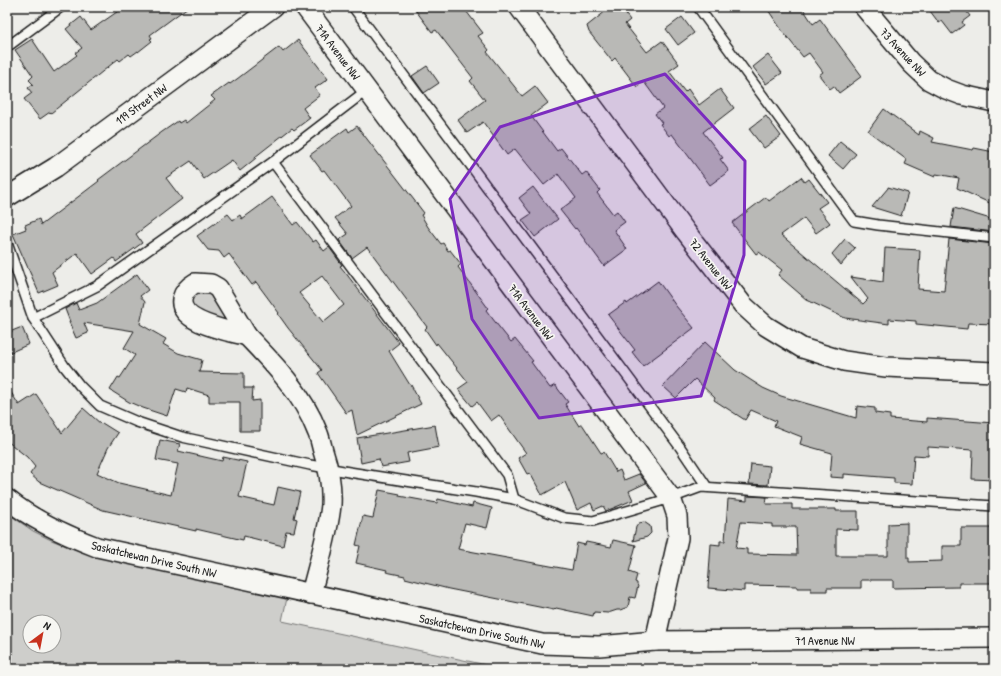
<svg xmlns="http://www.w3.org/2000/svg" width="1001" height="676" font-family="'Patrick Hand',sans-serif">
	<rect width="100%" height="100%" fill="#edede9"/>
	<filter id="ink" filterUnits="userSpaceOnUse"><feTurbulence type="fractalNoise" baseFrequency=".025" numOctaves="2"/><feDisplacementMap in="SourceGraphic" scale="8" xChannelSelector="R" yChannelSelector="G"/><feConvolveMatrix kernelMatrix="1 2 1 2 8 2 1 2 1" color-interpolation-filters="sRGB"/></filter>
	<g filter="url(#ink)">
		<g fill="#cececb" stroke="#757574" fill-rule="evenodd">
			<polygon points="207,291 215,300 227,319 226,321 194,314 190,299 199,292"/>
			<path d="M 7,513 L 33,531 L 49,539 L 71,548 L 116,561 L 287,598 L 282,621 L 505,669 L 7,669 ZM 30,622 L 54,622 L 54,646 L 30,646 Z"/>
		</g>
		<g fill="#b9b9b6" stroke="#1c1c1c" fill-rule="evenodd">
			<polygon points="124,7 188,7 150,35 152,38 150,39 152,41 138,52 138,51 131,56 129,54 120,61 118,59 51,113 50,112 40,119 24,99 32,93 28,88 33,84 29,80 33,76 15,50 32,39 54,72 77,55 75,53 82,48 66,29 81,17 91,30"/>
			<polygon points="413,7 463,7 483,33 478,36 489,50 487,52 522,96 535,86 548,103 531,116 557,151 561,148 582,175 586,172 600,190 597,193 613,214 617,211 625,222 614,230 627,249 604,266 576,228 575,229 560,210 576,198 558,174 544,185 515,149 507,155 483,122 467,133 458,120 485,100 470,81 473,78 436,30 432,32"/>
			<polygon points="611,7 620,7 630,20 625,24 647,52 662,41 679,64 669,71 685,92 688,89 699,105 720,89 734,108 703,132 723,158 720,159 729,171 710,185 672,134 669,136 660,124 662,123 655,114 663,108 644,82 637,87 615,58 612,61 589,32 587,26"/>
			<polygon points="766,7 802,7 813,24 820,19 862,76 839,93 834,86 830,89 819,75 823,72 809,53 803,57 783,32"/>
			<polygon points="927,7 963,7 970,16 962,22 964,25 952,34 942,21 939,23"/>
			<polygon points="682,17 694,33 678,45 666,29"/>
			<polygon points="298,40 328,79 315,88 320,95 303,108 310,118 294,130 292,128 255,157 256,158 240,171 232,160 204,179 191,161 166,178 182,199 136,234 142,243 116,262 114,258 92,274 77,253 52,272 58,285 39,293 13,234 26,229 25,225 39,219 41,225 99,181 98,180 162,132 178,121 179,123 184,120 186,123 215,100 211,96 229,83 230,84 237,79 279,47 283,52"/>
			<polygon points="768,55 782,73 766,84 753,67"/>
			<polygon points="427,66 439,83 424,93 412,76"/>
			<polygon points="884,109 919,135 920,131 934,138 932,142 973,150 974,148 994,152 994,205 957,188 959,178 936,174 935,177 905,164 907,160 868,131"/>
			<polygon points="766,116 781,136 764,148 749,129"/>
			<polygon points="357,126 424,213 421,215 428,227 441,244 443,243 448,251 450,250 461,264 458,267 488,308 486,310 499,327 511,342 515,339 533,361 531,362 550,388 555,385 568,402 565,404 579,426 582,424 601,453 604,452 616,472 620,470 624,480 639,474 646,483 629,491 633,500 606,511 603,506 594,510 591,503 577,510 565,482 542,495 530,473 527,474 518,458 526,453 499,415 491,421 477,402 472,406 458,389 468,382 437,343 436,345 425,329 427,327 367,247 352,258 339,240 348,234 335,218 351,206 324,170 322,171 310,155 347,128 349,132"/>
			<polygon points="840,141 856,154 843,169 828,156"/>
			<polygon points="801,177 805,182 809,179 827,202 818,208 830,223 816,233 804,218 781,235 863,304 868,299 851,277 883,282 885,248 920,250 918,289 944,291 949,239 994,244 994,324 968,323 967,329 916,324 916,321 889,319 889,324 845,318 807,300 778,275 782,270 759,252 756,254 732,223 766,197 769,201"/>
			<polygon points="533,187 558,219 535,237 522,220 531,214 519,198"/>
			<polygon points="888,187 908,193 901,216 872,207 888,188"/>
			<path d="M 272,197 L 293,225 L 297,222 L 313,242 L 316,240 L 324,251 L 329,247 L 342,265 L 340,266 L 345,272 L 399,343 L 389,351 L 410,385 L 411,385 L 421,404 L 357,435 L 352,410 L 346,413 L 318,373 L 322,370 L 288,328 L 278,314 L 279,313 L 256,282 L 252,285 L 229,254 L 224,258 L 219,251 L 208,250 L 197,236 L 228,214 L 233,220 L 240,215 L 242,219 ZM 322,276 L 344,305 L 323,322 L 299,293 Z"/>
			<polygon points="954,208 994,220 994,232 951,227"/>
			<polygon points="845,239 855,248 841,265 832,254"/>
			<polygon points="137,274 148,290 140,296 145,302 140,324 166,339 163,344 178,353 202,360 199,372 244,373 244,388 253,388 252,401 260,400 260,431 240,431 240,402 209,402 209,395 187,388 186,392 176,389 167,416 143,408 129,402 110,390 118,377 120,378 135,355 124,348 134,331 84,323 88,333 76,338 69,322 70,322 65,309 76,303 79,310 97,303"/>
			<polygon points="658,281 676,306 694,328 643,366 632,352 635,350 608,315 626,302 627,304"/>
			<polygon points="22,327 29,344 7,354 7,333"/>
			<polygon points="705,342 735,370 763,388 781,396 856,418 857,406 875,408 875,413 890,415 890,419 927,422 927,418 994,423 994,480 972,479 973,450 928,447 928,456 914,455 912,484 894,483 894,478 844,474 844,478 830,477 832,453 800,444 802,437 774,426 776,421 751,410 745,420 714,400 715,398 695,379 676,398 663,386"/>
			<polygon points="7,386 19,405 36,394 62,433 83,408 101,424 102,423 118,433 108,448 97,473 119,483 171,495 178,464 156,460 160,440 180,444 178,451 222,461 223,457 247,462 239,497 274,505 278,487 300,492 294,518 297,519 294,532 286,531 283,546 244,536 243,540 200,530 196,529 196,531 103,510 39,482 30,474 35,467 27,457 7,441"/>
			<polygon points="435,425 439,447 407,453 409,462 381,467 379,459 361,463 357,438"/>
			<polygon points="751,464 770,466 768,485 749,484"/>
			<polygon points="379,490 400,494 399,496 437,503 438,499 472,507 473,503 492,508 487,528 465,523 458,549 572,570 577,543 585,545 586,542 611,547 613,540 636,545 629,572 637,575 635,582 637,583 637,585 638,586 635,598 630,597 628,607 620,610 617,610 608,613 594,612 593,616 556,608 554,610 449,589 405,578 405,576 386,572 387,570 356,563 360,546 356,545 363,516 373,518"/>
			<path d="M 747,496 L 767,497 L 766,504 L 792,504 L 792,509 L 836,509 L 836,511 L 858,511 L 858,530 L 836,529 L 836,556 L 888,556 L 888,524 L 907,523 L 907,558 L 909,558 L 909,562 L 942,561 L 942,546 L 961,546 L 961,528 L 994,528 L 994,583 L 959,583 L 959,587 L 893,588 L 893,580 L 861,580 L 861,588 L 827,588 L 827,591 L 811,591 L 811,588 L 797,588 L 797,586 L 744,585 L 744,591 L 708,588 L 711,544 L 720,545 L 720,541 L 725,541 L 728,499 L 747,501 ZM 741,522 L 772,524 L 772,527 L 796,527 L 797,555 L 747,554 L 747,549 L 736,548 Z"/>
			<polygon points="644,522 650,526 651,533 647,537 633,541 636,527 639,523"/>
		</g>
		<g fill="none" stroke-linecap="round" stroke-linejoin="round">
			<g stroke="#1c1c1c" stroke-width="12">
				<g id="lane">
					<polyline points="353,7 680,447 707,487"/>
					<polyline points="698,7 854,221 878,225 994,238"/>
					<polyline points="7,47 61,7"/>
					<polyline points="273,162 507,475 514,499"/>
					<polyline points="7,243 33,318 65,367 80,386 100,406 137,422 182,437 310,465 349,472 476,492 514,499 564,518 593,521 671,498 701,487 994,506"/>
					<polyline points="33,318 97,286 273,162 367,90"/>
				</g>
			</g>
			<g stroke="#1c1c1c" stroke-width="22">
				<g id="street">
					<polyline points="305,7 671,498 677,516 678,538 655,641"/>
					<polyline points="519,7 686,232 743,305 766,326 802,348 844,361 886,367 994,372"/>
					<polyline points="864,7 911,63 929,80 946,89 962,95 994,102"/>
					<polyline points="7,197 56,167 273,7"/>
					<path d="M 195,283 L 211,284 L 218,288 L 247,336 C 230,331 178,323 182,299 C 184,291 188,287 195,283 Z"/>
					<path d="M 247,336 C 274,364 303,394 317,431 C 320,437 321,444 323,451 C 329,469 332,486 331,505 C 328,535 318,565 311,594"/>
					<path d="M 7,499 C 34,521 65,535 97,547 L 542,644 L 599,646 L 655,641 L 994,638"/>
				</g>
			</g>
			<use href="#lane" stroke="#f6f6f2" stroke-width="9"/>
			<use href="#street" stroke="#f6f6f2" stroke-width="19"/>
		</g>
	</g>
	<path fill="#7b2cbf" fill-opacity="0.2" stroke="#7b2cbf" stroke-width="3" stroke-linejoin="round" d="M 665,74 L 745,161 L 744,255 L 701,396 L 539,418 L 472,319 L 450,199 L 500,127 Z"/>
	<g text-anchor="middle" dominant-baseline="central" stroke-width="3.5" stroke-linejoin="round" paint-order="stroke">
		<g font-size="12" fill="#1c1c1c" stroke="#f6f6f2">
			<text transform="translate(338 52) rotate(53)">71A Avenue NW</text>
			<text transform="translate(903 52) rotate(47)">73 Avenue NW</text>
			<text transform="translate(141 104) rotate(-36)">119 Street NW</text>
			<text transform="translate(711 264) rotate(52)">72 Avenue NW</text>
			<text transform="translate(531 312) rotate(53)">71A Avenue NW</text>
			<text transform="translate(154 559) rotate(13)">Saskatchewan Drive South NW</text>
			<text transform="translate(482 631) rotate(12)">Saskatchewan Drive South NW</text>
			<text x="825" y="640">71 Avenue NW</text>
		</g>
	</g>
	<rect width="1001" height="676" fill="none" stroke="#f6f6f2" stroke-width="24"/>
	<rect x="12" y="12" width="977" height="652" fill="none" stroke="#1c1c1c" stroke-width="1.5" filter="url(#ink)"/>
	<g transform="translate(42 634) rotate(32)"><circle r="19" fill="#f6f6f2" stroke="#9f9f9c"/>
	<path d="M0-3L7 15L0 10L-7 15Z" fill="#c8321e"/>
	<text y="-6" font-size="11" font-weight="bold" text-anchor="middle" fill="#1c1c1c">N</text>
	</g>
</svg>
